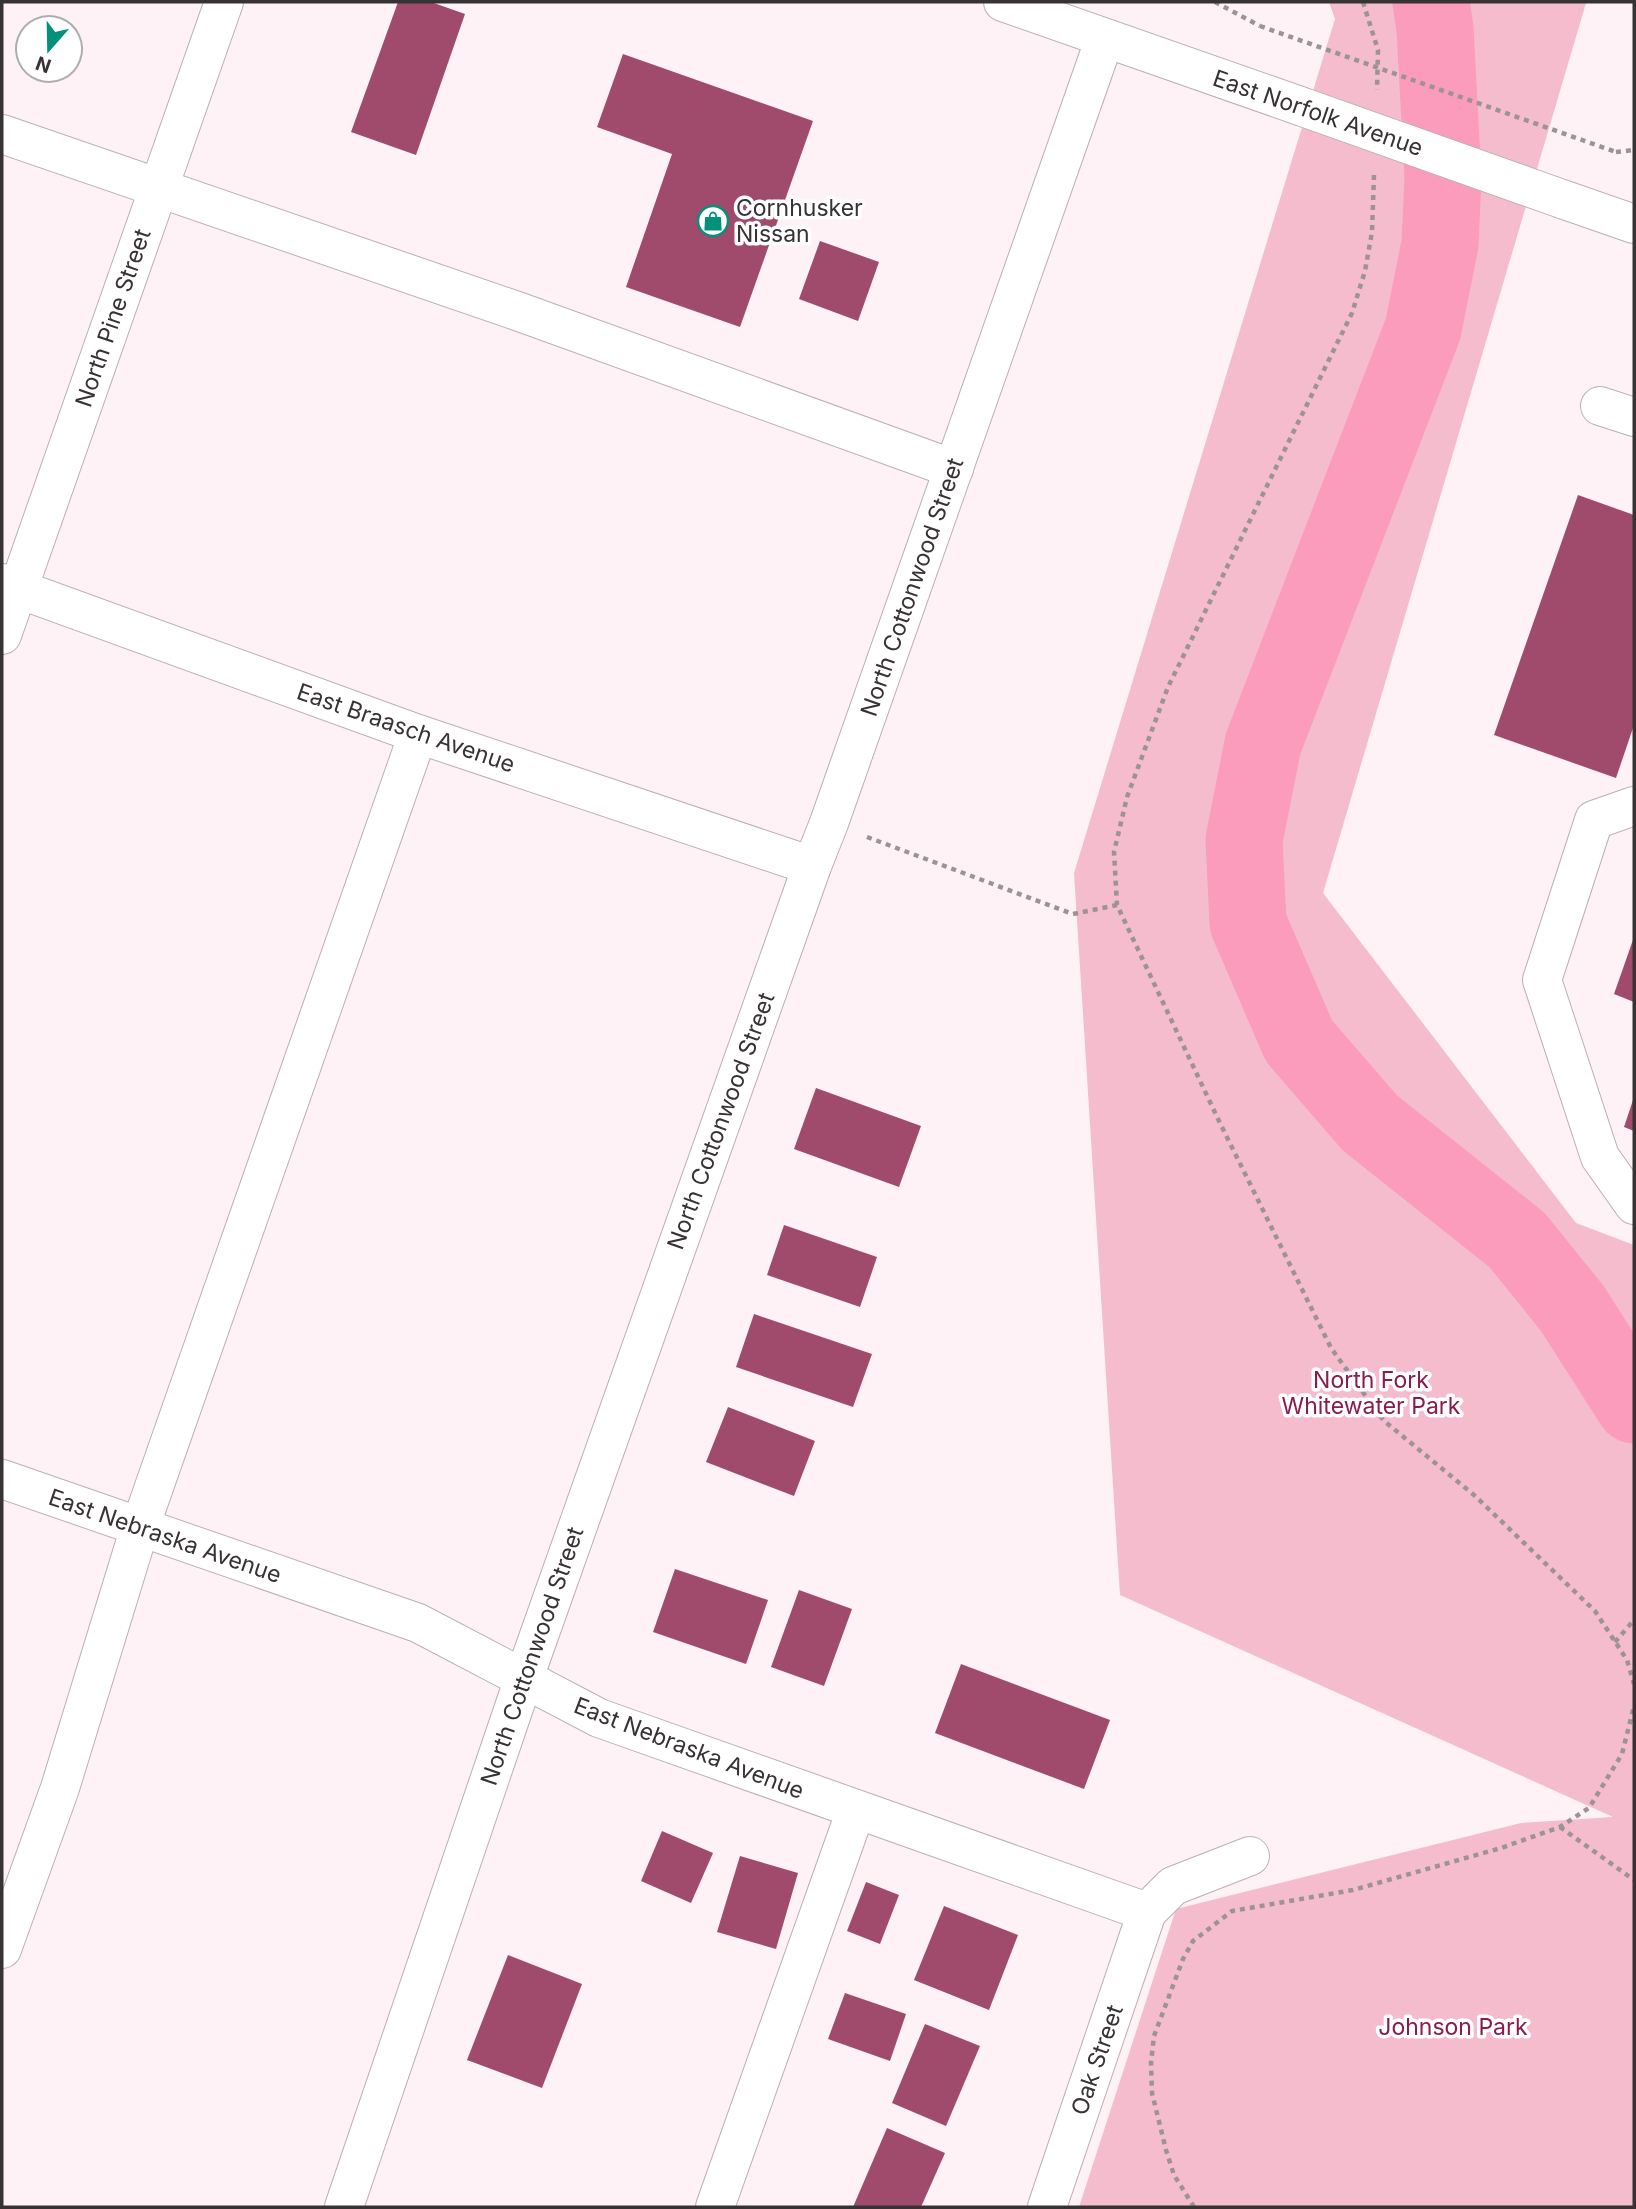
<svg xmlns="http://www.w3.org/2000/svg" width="1636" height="2209" font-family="Inter,sans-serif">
	<rect width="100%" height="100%" fill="#fef2f6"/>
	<polygon fill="#f5bcce" points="1329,2 1586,3 1323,893 1576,1223 1634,1245 1634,2207 1079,2207 1176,1909 1521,1823 1613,1817 1120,1595 1074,873 1335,19"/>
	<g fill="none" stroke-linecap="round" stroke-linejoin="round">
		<polyline stroke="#fb9cbd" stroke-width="77" points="1431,2 1435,29 1443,178 1440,244 1423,329 1263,744 1244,840 1248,923 1299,1041 1370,1123 1517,1240 1572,1308 1634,1405"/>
	</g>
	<g fill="#a04a6c">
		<polygon points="398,2 431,2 465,14 416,155 351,132"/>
		<polygon points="623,54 813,121 740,327 626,287 672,154 597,127"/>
		<polygon points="820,241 879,262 858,321 799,299"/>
		<polygon points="1578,495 1634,515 1634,725 1616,778 1494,735"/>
		<polygon points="1634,937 1634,1002 1614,994"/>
		<polygon points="816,1088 921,1126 899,1187 794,1149"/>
		<polygon points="1634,1097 1634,1131 1624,1127"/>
		<polygon points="784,1225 877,1257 860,1307 767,1275"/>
		<polygon points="754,1314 872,1354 853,1407 736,1367"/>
		<polygon points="728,1407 815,1441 794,1496 706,1462"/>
		<polygon points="675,1569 768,1600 746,1664 653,1632"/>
		<polygon points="799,1590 852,1609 824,1686 771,1667"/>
		<polygon points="961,1664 1110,1720 1084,1789 935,1733"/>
		<polygon points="662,1831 713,1853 691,1903 641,1881"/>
		<polygon points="740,1856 798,1873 776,1949 717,1932"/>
		<polygon points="866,1882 899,1895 880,1944 847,1931"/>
		<polygon points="944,1906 1018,1935 989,2010 914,1980"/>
		<polygon points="508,1955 582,1984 542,2088 467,2060"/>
		<polygon points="845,1993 906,2014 890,2061 828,2039"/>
		<polygon points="925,2024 980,2046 946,2126 892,2103"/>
		<polygon points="887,2128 945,2153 921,2207 853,2207"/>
	</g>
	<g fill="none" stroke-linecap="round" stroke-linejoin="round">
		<g stroke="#bbafb3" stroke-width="40">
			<g id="minor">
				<polyline points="2,134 517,311 954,469"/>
				<polyline points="1600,406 1634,417"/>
				<polyline points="2,583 418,734 812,866"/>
				<polyline points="2,635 224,2"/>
				<polyline points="1634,806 1594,820 1542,980 1600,1157 1634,1205"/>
				<polyline points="2,1479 418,1623 599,1718 1147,1912"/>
				<polyline points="2,1949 60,1788 140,1527 418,734"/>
				<polyline points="344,2207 524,1678 812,866 829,823 1105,38"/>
				<polyline points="715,2207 856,1810"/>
				<polyline points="1047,2207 1147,1912 1173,1886 1250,1856"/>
			</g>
		</g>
		<g stroke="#bbafb3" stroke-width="40">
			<g id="major">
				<polyline points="1003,2 1300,106"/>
				<polyline points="1562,199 1634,224"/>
			</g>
		</g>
		<g stroke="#9b9395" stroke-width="4.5" stroke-dasharray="5 5" stroke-linecap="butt">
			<polyline points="1215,2 1260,26"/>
			<polyline points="1363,2 1378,50 1377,90"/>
			<polyline points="1616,152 1634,150"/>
			<polyline points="1374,175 1372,232 1365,271 1352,313 1168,687 1127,797 1114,852 1117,905 1219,1121 1331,1348 1383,1420 1474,1495 1595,1611 1627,1660 1634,1684"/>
			<polyline points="867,837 1073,914 1117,905"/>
			<polyline points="1615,1642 1634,1620"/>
			<polyline points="1560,1827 1634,1880"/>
			<polyline points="1194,2207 1174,2175 1166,2150 1152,2093 1151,2063 1154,2036 1183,1959 1193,1941 1232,1911 1353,1890 1501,1848 1560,1827 1589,1808 1622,1754 1634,1706"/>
		</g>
		<use href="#minor" stroke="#fff" stroke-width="38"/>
		<use href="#major" stroke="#fff" stroke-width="38"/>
		<g stroke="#bbafb3" stroke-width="40" stroke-linecap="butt">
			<polyline id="major-bridge" points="1300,106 1562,199"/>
		</g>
		<polyline stroke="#9b9395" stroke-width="4.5" stroke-dasharray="5 5" stroke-linecap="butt" points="1260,26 1616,152"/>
		<use href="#major-bridge" stroke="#fff" stroke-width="38"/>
	</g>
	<defs>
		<g id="shop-ring" transform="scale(1.575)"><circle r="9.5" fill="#fff" stroke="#03917c" stroke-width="1.5"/><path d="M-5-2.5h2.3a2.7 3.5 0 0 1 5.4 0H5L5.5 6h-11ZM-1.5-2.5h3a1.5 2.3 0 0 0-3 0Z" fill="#03917c"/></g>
	</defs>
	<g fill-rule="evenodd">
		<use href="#shop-ring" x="713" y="221"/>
	</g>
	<g text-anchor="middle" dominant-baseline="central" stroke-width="7" stroke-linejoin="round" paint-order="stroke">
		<g font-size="23" fill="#373233" stroke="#fff">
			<text transform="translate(1318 113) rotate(19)">East Norfolk Avenue</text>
			<text transform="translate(113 318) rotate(-71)">North Pine Street</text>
			<text transform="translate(912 587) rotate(-71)">North Cottonwood Street</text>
			<text transform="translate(406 728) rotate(19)">East Braasch Avenue</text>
			<text transform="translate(721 1121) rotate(-70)">North Cottonwood Street</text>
			<text transform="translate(165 1536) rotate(19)">East Nebraska Avenue</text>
			<text transform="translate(532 1656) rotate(-71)">North Cottonwood Street</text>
			<text transform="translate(689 1748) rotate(21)">East Nebraska Avenue</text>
			<text transform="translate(1097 2060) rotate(-71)">Oak Street</text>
		</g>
		<g font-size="23" fill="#373233" stroke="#fff" text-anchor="start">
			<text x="736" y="208">Cornhusker<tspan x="736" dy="26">Nissan</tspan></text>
		</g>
		<g font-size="23" fill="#891c4f" stroke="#fff">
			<text x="1371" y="1380">North Fork<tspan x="1371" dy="26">Whitewater Park</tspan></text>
			<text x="1453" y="2027">Johnson Park</text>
		</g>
	</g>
	<rect width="1636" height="2209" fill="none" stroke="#373233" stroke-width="7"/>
	<g transform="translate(49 49) rotate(200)"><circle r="33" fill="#ffffff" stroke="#afadad" stroke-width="2"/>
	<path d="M0-5L12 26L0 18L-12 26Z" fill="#03917c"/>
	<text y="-10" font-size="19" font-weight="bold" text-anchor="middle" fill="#373233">N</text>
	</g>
</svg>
